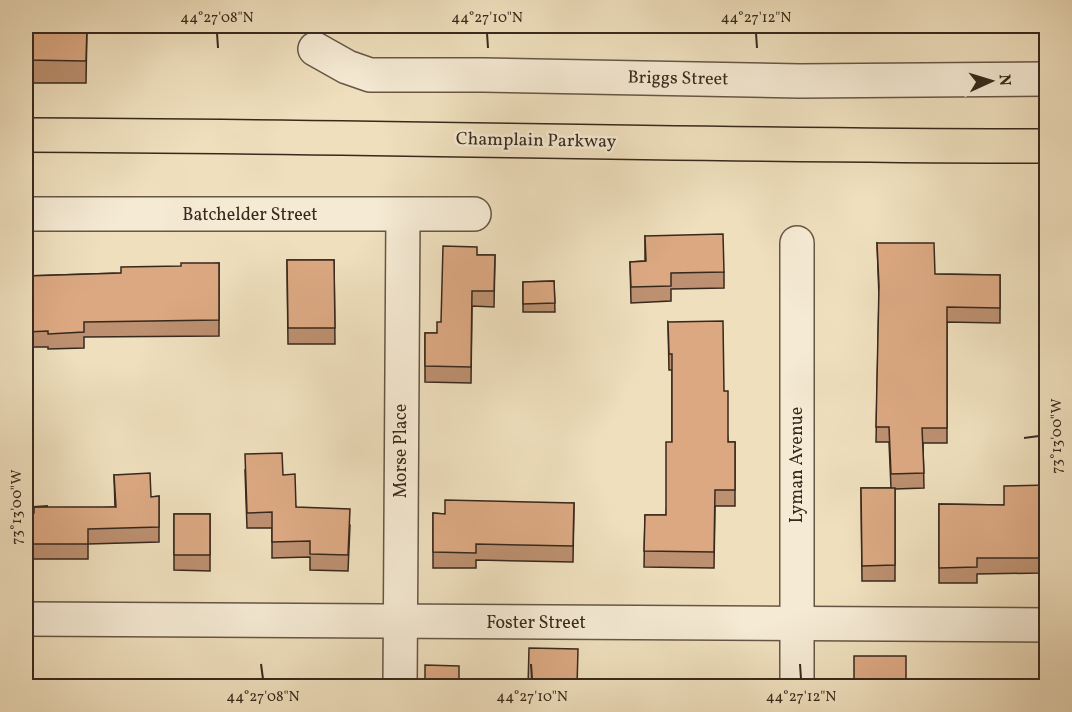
<svg xmlns="http://www.w3.org/2000/svg" width="1072" height="712" font-family="Vollkorn,serif">
	<rect width="100%" height="100%" fill="#efdfbd"/>
	<filter id="stains"><feTurbulence type="fractalNoise" baseFrequency=".00333" numOctaves="4"/><feColorMatrix values="0 0 0 0 .2 0 0 0 0 .09 0 0 0 0 .02 0 0 0 .5 -.17"/></filter>
	<radialGradient id="worn" r=".72"><stop offset=".6" stop-color="#630" stop-opacity="0"/><stop offset="1" stop-color="#630" stop-opacity=".3"/></radialGradient>
	<g fill="none" stroke-linecap="round" stroke-linejoin="round">
		<g stroke="#665645" stroke-width="36">
			<g id="street">
				<polyline points="315,49 347,67 370,75 483,75 800,81 1046,79"/>
				<polyline points="26,214 474,214"/>
				<polyline points="797,243 797,686"/>
				<polyline points="26,619 1046,625"/>
				<polyline points="400,686 403,215"/>
			</g>
		</g>
		<g stroke="#38291d" stroke-width="36">
			<path id="primary" d="M 26,135 C 366,136 706,146 1046,146"/>
		</g>
		<use href="#street" stroke="#f5ead4" stroke-width="33"/>
		<use href="#primary" stroke="#efdfbd" stroke-width="33"/>
	</g>
	<g fill="#bc9070" stroke="#38291d" stroke-width="1.5">
		<polygon points="26,26 87,26 86,83 26,83"/>
		<rect x="430" y="26" width="32" height="7"/>
		<rect x="538" y="26" width="36" height="4"/>
		<polygon points="645,236 724,272 724,288 671,289 671,301 631,303 630,262 645,261"/>
		<polygon points="877,243 935,274 1000,275 1000,323 947,322 947,443 923,443 924,488 895,489 895,581 862,581 861,488 891,488 889,442 876,442 879,297"/>
		<polygon points="477,255 495,255 494,307 472,306 471,383 425,382 425,333 437,333 441,322"/>
		<polygon points="287,260 334,260 335,344 288,344"/>
		<polygon points="219,263 219,336 84,337 84,348 48,349 48,347 26,347 26,276 121,273"/>
		<polygon points="554,281 555,312 523,312 523,282"/>
		<polygon points="668,322 724,391 728,442 735,442 735,506 715,506 714,568 644,567 645,515 666,515 672,442 672,370 669,370"/>
		<polygon points="245,470 283,475 296,507 350,525 348,571 310,570 310,557 272,558 272,528 247,528"/>
		<polygon points="114,475 151,497 159,496 159,542 88,544 88,559 26,559 26,512 115,507"/>
		<polygon points="1047,485 1047,558 1041,558 1041,573 977,574 977,583 939,583 939,504 1004,505"/>
		<polygon points="574,503 573,562 476,560 476,568 433,568 433,513 445,514"/>
		<polygon points="174,514 210,514 210,571 174,570"/>
	</g>
	<g fill="#dba882" stroke="#38291d" stroke-width="1.5">
		<polygon points="26,26 87,26 86,61 26,60"/>
		<polygon points="723,234 724,272 671,273 671,286 631,287 630,262 646,261 645,236"/>
		<polygon points="877,243 934,243 935,274 1000,275 1000,308 947,307 947,428 922,428 924,473 891,474 889,427 876,427 879,286"/>
		<polygon points="443,246 477,247 477,255 495,255 494,291 472,291 471,367 425,366 425,333 437,333 437,322 441,322"/>
		<polygon points="287,260 334,260 335,328 288,328"/>
		<polygon points="181,263 219,263 219,320 84,322 84,332 48,334 48,331 26,332 26,276 121,273 121,267 181,266"/>
		<polygon points="554,281 555,303 523,304 523,282"/>
		<polygon points="723,321 724,391 728,391 728,442 735,442 735,490 715,490 714,552 644,551 645,515 666,515 666,442 672,442 672,354 669,354 668,322"/>
		<polygon points="282,453 283,475 295,474 296,507 350,509 348,555 310,554 310,541 272,542 272,512 247,513 245,454"/>
		<polygon points="150,473 151,497 159,496 159,527 88,529 88,544 26,544 26,512 34,513 34,507 116,507 114,475"/>
		<polygon points="1047,485 1047,542 1041,542 1041,558 977,558 977,567 939,568 939,504 1004,505 1004,486"/>
		<polygon points="861,488 895,488 895,565 862,566"/>
		<polygon points="445,500 574,503 573,546 476,544 476,553 433,552 433,513 445,514"/>
		<rect x="174" y="514" width="36" height="41"/>
		<polygon points="529,648 578,649 577,687 528,687"/>
		<rect x="854" y="656" width="52" height="31"/>
		<polygon points="425,665 459,666 459,687 425,687"/>
		<polygon points="126,684 169,685 169,687 126,687"/>
		<polygon points="26,685 119,687 26,687"/>
	</g>
	<path fill="none" stroke="#38291d" stroke-width="2" d="M 217,33 L 218,48M 487,33 L 488,48M 756,33 L 757,48M 1024,438 L 1039,436M 33,507 L 48,506M 261,664 L 263,679M 531,664 L 532,679M 800,664 L 801,679"/>
	<g text-anchor="middle" dominant-baseline="central" stroke-width="5" stroke-linejoin="round" paint-order="stroke">
		<g font-size="18" fill="#38291d" stroke="#f5ead4">
			<text transform="translate(678 79) rotate(1)">Briggs Street</text>
			<text transform="translate(536 141) rotate(1)">Champlain Parkway</text>
			<text x="250" y="215">Batchelder Street</text>
			<text transform="translate(401 451) rotate(-90)">Morse Place</text>
			<text transform="translate(797 465) rotate(-90)">Lyman Avenue</text>
			<text x="536" y="623">Foster Street</text>
		</g>
	</g>
	<rect width="1072" height="712" fill="none" stroke="#efdfbd" stroke-width="66"/>
	<g transform="translate(991 81) rotate(86)" stroke="#f5ead4" stroke-width="4.5" paint-order="stroke">
	<path d="M0-4.5L10 22L0 15L-10 22Z" fill="#38291d"/>
	<text y="-9" font-size="16" font-weight="bold" text-anchor="middle" fill="#38291d">N</text>
	</g>
	<rect x="33" y="33" width="1006" height="646" fill="none" stroke="#38291d" stroke-width="2"/>
	<g font-size="15" text-anchor="middle" fill="#38291d">
		<text x="217" y="22">44°27'08"N</text>
		<text x="487" y="22">44°27'10"N</text>
		<text x="756" y="22">44°27'12"N</text>
		<text transform="translate(1056 436) rotate(-90)" y="5">73°13'00"W</text>
		<text transform="translate(16 507) rotate(-90)" y="5">73°13'00"W</text>
		<text x="263" y="701">44°27'08"N</text>
		<text x="532" y="701">44°27'10"N</text>
		<text x="801" y="701">44°27'12"N</text>
	</g>
	<rect width="100%" height="100%" filter="url(#stains)"/>
	<rect width="100%" height="100%" fill="url(#worn)"/>
</svg>
